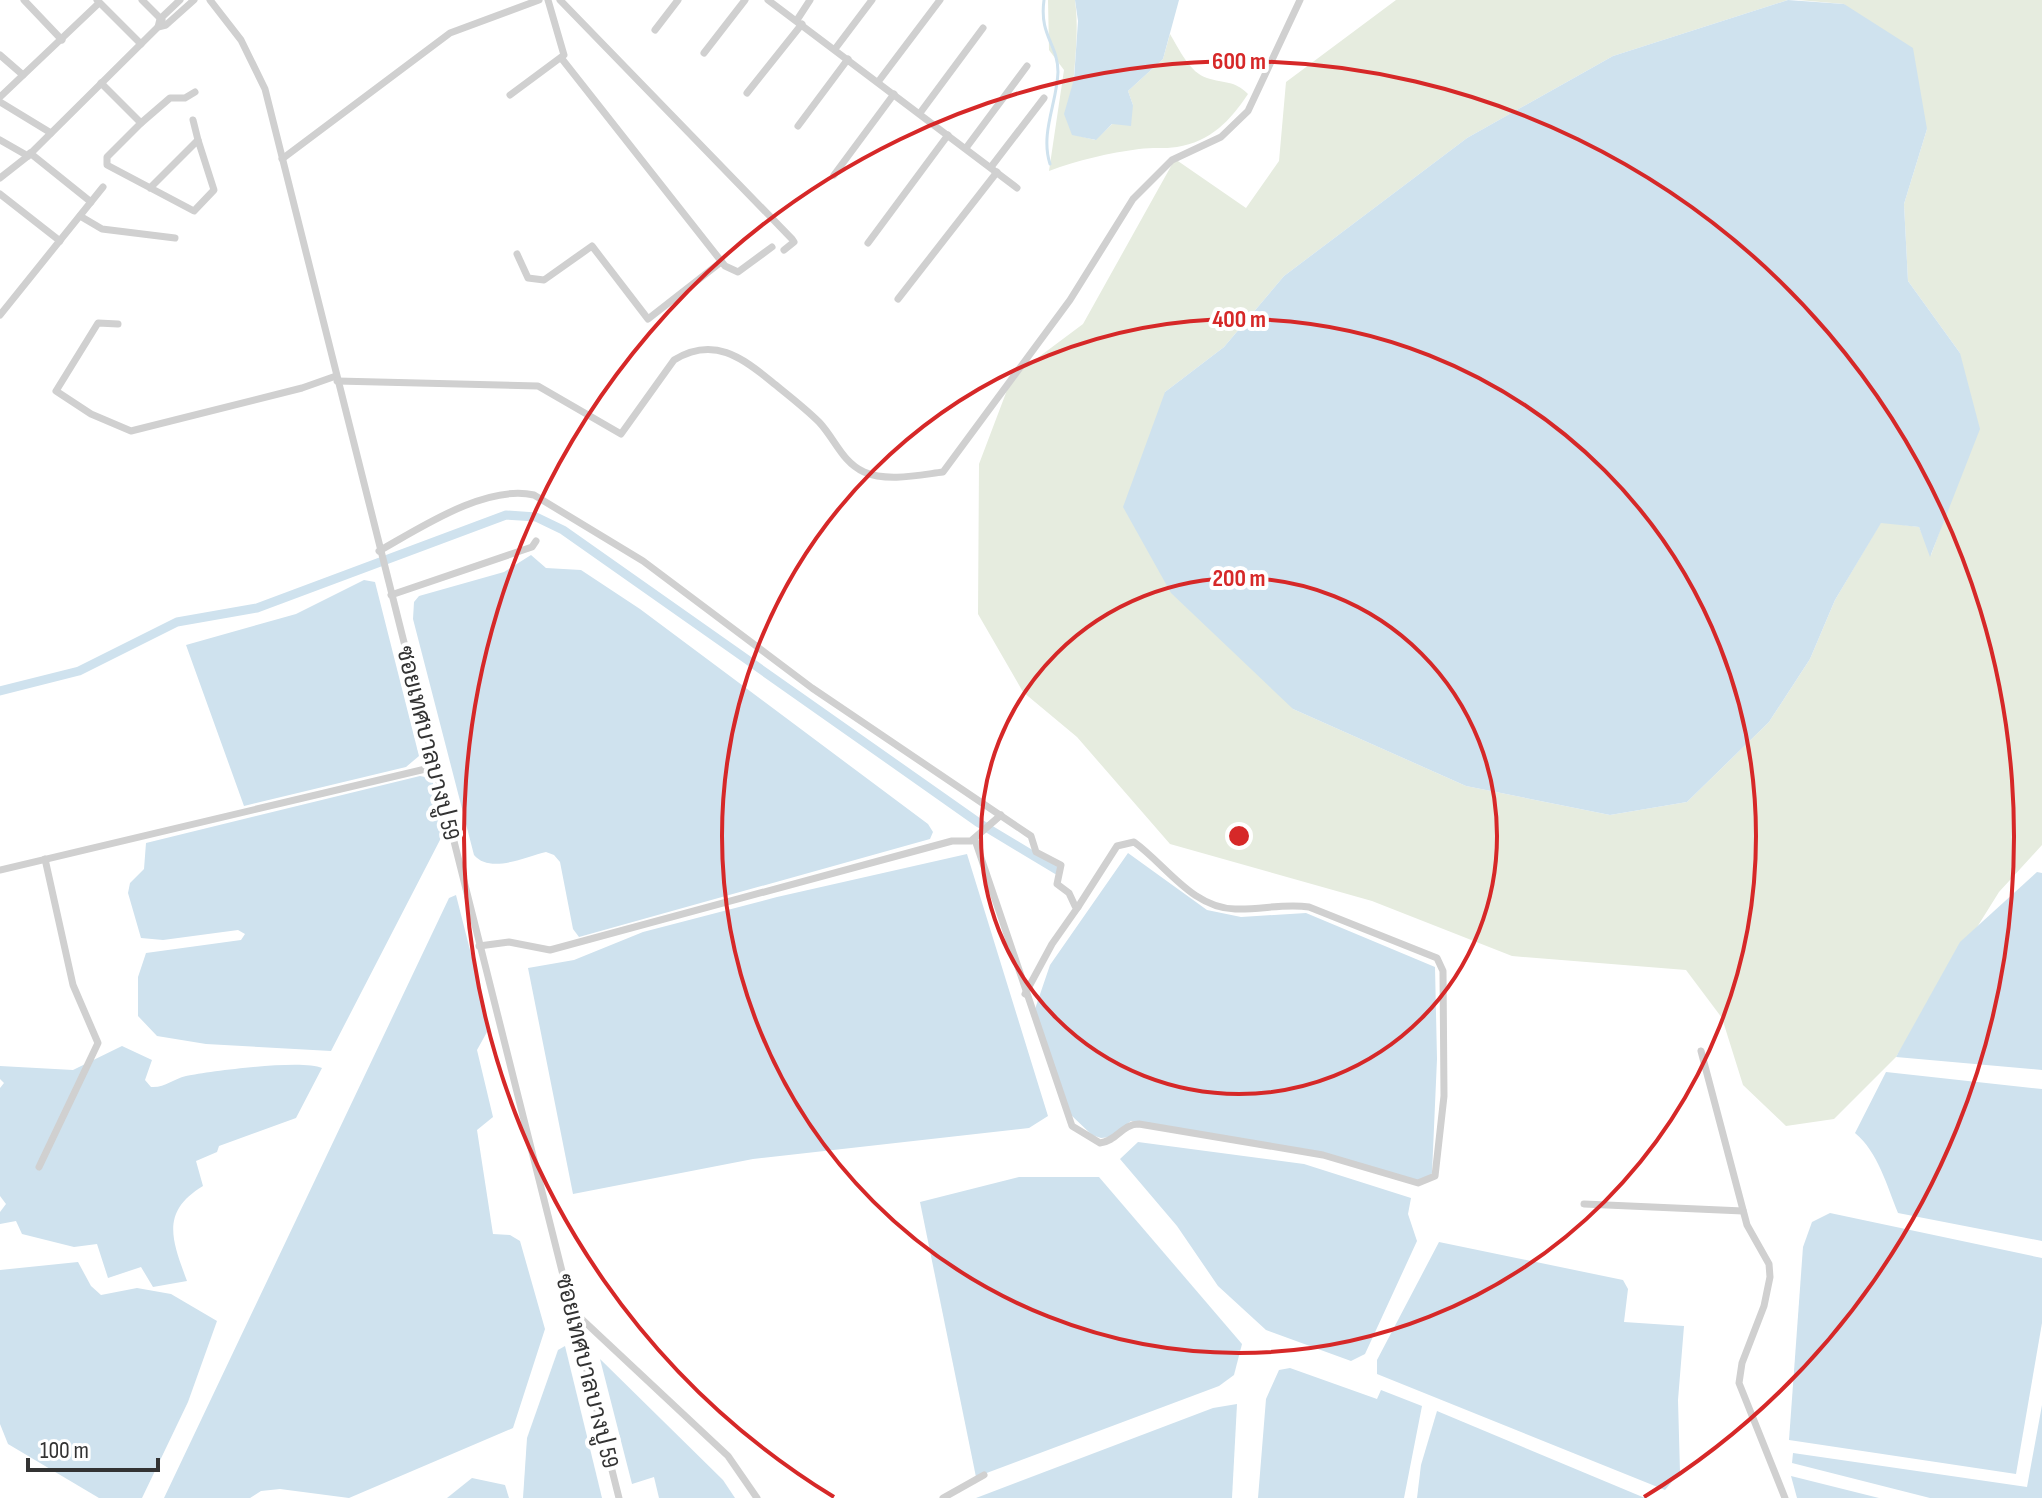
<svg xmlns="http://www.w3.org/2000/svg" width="2042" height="1498" font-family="'Sofia Sans Condensed',Sarabun,sans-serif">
	<rect width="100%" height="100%" fill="#fff"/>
	<g fill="#e6ecdf">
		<path d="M 1048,0 L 1075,0 C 1081,45 1069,89 1072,134 L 1095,140 L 1133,105 L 1128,91 L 1163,59 L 1170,34 C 1179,49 1190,73 1207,78 C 1225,84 1234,80 1248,94 C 1231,120 1210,142 1177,147 C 1164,149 1152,147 1139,149 C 1109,153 1078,160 1049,171 L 1064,70 L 1049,50 Z"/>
		<polygon points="1396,0 1788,0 1613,56 1467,138 1284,276 1224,347 1165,392 1293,709 1466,786 1610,815 1687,802 1769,722 1810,659 1835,600 1881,522 1919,527 1931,555 1954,492 1960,353 1908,281 1904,204 1927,129 1844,4 1798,0 2042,0 2042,845 1999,892 1896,1057 1834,1119 1786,1126 1743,1085 1722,1018 1686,970 1512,956 1372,901 1170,844 1077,737 1023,692 978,614 979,464 1012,377 1083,324 1175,159 1246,208 1279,161 1286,82"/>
	</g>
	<g fill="#cfe2ee">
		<polygon points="1075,0 1179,0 1163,59 1128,91 1133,105 1131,126 1112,124 1096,140 1072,135 1064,114 1074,79 1078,21"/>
		<polygon points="1788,0 1844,4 1913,48 1927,129 1904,204 1908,281 1960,353 1980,429 1930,557 1919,527 1881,523 1835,600 1810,659 1769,722 1687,802 1610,815 1466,786 1293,709 1171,593 1123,507 1165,392 1224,347 1284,276 1467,138 1613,56"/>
		<path d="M 531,555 L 546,568 L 581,570 L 640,609 L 928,824 L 933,832 L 930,839 L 579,937 L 573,929 L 560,862 L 554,855 L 546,852 C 525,857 490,874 474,855 L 413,619 L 414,602 L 419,596 L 504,572 Z"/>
		<polygon points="364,580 375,582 419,756 406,767 244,806 186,645 296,614"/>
		<polygon points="420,776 430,778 433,783 441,838 331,1051 206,1044 157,1036 138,1016 138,977 146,953 241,940 245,934 238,930 163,940 141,938 128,893 130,883 144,869 146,843"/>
		<polygon points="1128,853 1207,910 1241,917 1306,913 1435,967 1437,1059 1432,1173 1427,1181 1418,1182 1335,1157 1131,1121 1110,1137 1101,1138 1092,1135 1071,1115 1035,1009 1050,965"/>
		<polygon points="967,854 1048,1116 1029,1128 753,1159 573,1194 528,968 574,960 643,932 777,897"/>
		<polygon points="2037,872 2042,873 2042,1070 1896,1057 1960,942"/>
		<polygon points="456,895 485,1009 487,1032 477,1050 493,1117 477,1130 493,1234 510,1235 520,1241 545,1329 513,1428 349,1498 280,1489 261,1491 250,1498 164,1498 449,898"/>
		<path d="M 122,1046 L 152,1060 L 145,1080 L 151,1087 C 165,1088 173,1079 186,1076 C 212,1071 302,1059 322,1068 L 296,1118 L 219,1146 L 217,1152 L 196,1161 L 203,1186 C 160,1212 172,1240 187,1281 L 153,1287 L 141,1267 L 108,1278 L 97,1244 L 74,1247 L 22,1234 L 16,1221 L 0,1224 L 0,1212 L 6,1204 L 0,1196 L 0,1088 L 4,1083 L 0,1079 L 0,1066 L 73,1070 Z"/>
		<path d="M 1886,1072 L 2042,1089 L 2042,1241 L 1898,1213 C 1887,1186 1878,1152 1855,1133 Z"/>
		<polygon points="1138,1142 1304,1164 1411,1198 1408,1214 1417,1241 1365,1354 1351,1361 1266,1330 1218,1286 1177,1226 1120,1159"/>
		<polygon points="1019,1177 1099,1177 1242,1344 1234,1375 1219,1386 976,1477 920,1202"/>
		<polygon points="1830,1213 2042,1258 2042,1323 2016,1474 1789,1440 1803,1247 1812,1222"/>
		<polygon points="1439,1242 1623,1280 1628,1289 1624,1322 1684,1326 1678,1400 1680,1472 1665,1490 1377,1374 1377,1360"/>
		<polygon points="78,1262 91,1286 101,1295 137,1288 171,1294 217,1321 188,1402 142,1498 99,1498 8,1444 0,1424 0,1270"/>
		<polygon points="565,1346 602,1498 523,1498 527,1438 558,1350"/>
		<polygon points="600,1359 723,1480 735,1498 659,1498 654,1477 632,1484"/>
		<polygon points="1290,1368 1377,1399 1381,1390 1422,1406 1404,1498 1258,1498 1266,1399 1279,1370"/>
		<polygon points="1237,1404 1232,1498 976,1498 1213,1408"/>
		<polygon points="2042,1405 2042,1498 1930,1498 1792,1463 1793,1453 2027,1487"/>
		<polygon points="1437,1411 1645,1498 1417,1498 1421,1465"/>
		<polygon points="1791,1476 1879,1498 1797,1498"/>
		<polygon points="472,1478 505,1485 509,1498 447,1498"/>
	</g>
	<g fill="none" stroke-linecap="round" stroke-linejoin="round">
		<path stroke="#cfe2ee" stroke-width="3" d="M 1044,0 C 1039,36 1058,44 1058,72 C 1057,103 1040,133 1050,164"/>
		<polyline stroke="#cfe2ee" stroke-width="9" points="0,691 79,671 177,622 257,608 506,515 536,517 563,530 979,823 1057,870"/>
		<g stroke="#d0d0d0" stroke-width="7">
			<polyline points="24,0 62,40"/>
			<polyline points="97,0 141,44"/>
			<polyline points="142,0 162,20"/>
			<polyline points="210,0 241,40 265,89 619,1498"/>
			<polyline points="560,0 792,239 794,242 784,250"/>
			<polyline points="768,0 1017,188"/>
			<polyline points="797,20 810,0"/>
			<polyline points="158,27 160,19 180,0"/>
			<polyline points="655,30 678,0"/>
			<polyline points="835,49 872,0"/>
			<polyline points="704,53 745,0"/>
			<polyline points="0,55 23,75"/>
			<polyline points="562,59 725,266 738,272 772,247"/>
			<polyline points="878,82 940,0"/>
			<polyline points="101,83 141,123 107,157 107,165 194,211 214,190 198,140 150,188"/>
			<polyline points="747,93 802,24"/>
			<polyline points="510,95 564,55 548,0"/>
			<polyline points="0,97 99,3"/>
			<polyline points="0,102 51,133"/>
			<polyline points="920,113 983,28"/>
			<polyline points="193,120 198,140"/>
			<polyline points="141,123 170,98 185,98 195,92"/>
			<polyline points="798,126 848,59"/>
			<polyline points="0,140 28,156"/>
			<polyline points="966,148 1027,66"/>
			<polyline points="30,153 91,202"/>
			<polyline points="282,159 450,33 539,0"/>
			<polyline points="991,167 1044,98"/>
			<polyline points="834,175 894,94"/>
			<polyline points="0,178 28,156 158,27 166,25 194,0"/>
			<polyline points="0,194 60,241"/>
			<polyline points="80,216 102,229 175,238"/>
			<polyline points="868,243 948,135"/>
			<polyline points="517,254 528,278 544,280 592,246 648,319 721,262"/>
			<polyline points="898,299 997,172"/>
			<polyline points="0,315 103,187"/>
			<polyline points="118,324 98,323 56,391 91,414 131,431 302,388 336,376"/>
			<path d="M 337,381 L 538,386 L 621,434 L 674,360 C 713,336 742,357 772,382 C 788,395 805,408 819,422 C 835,439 842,462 864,472 C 887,482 919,475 943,472 L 1070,300 L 1133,199 L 1172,160 L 1221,137 L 1248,111 L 1300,0"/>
			<path d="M 379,551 C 420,528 486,484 534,495 L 643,561 L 812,688 L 1031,836 L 1036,852 L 1061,865 L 1057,884 L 1069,893 L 1075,906 L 1078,907 L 1117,846 L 1134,842 C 1166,865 1192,908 1235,909 C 1261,910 1284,903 1309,907 L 1437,958 L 1443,971 L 1444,1096 L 1435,1176 L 1418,1183 L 1323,1155 L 1139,1124 C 1122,1124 1117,1141 1100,1143 L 1072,1126 L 975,840"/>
			<polyline points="391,595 532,547 536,541"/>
			<polyline points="0,870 434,767"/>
			<polyline points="479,946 509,942 550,950 952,841 971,841 1001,815"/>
			<polyline points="1025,994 1052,944 1078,907"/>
			<polyline points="1701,1051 1747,1225 1769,1264 1770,1277 1764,1306 1742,1363 1739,1383 1785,1498"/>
			<polyline points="39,1167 98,1043 73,985 45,859"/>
			<polyline points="1584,1204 1743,1211"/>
			<polyline points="572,1310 728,1456 757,1498"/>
			<polyline points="943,1498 984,1475"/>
		</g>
	</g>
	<g fill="none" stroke="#d62828" stroke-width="4">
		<circle cx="1239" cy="836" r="258"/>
		<circle cx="1239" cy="836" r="517"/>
		<path d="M834 1497A775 775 0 1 1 1644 1497"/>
	</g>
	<g text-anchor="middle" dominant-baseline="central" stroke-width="8" stroke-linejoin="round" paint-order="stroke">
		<g font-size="24" fill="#333" stroke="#fff">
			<text transform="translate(428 743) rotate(76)">ซอยเทศบาลบางปู 59</text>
			<text transform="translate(587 1371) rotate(76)">ซอยเทศบาลบางปู 59</text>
		</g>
	</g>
	<circle cx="1239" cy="836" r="12" fill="#d62828" stroke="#fff" stroke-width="4"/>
	<g font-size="24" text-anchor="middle" font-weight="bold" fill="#d62828" stroke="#fff" stroke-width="8" stroke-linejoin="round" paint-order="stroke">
		<text x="1239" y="69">600 m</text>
		<text x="1239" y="327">400 m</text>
		<text x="1239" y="586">200 m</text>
	</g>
	<path d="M28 1458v12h130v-12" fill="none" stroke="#333333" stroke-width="4"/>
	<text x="40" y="1458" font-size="24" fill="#333333" stroke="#ffffff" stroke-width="6" paint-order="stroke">100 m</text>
</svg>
